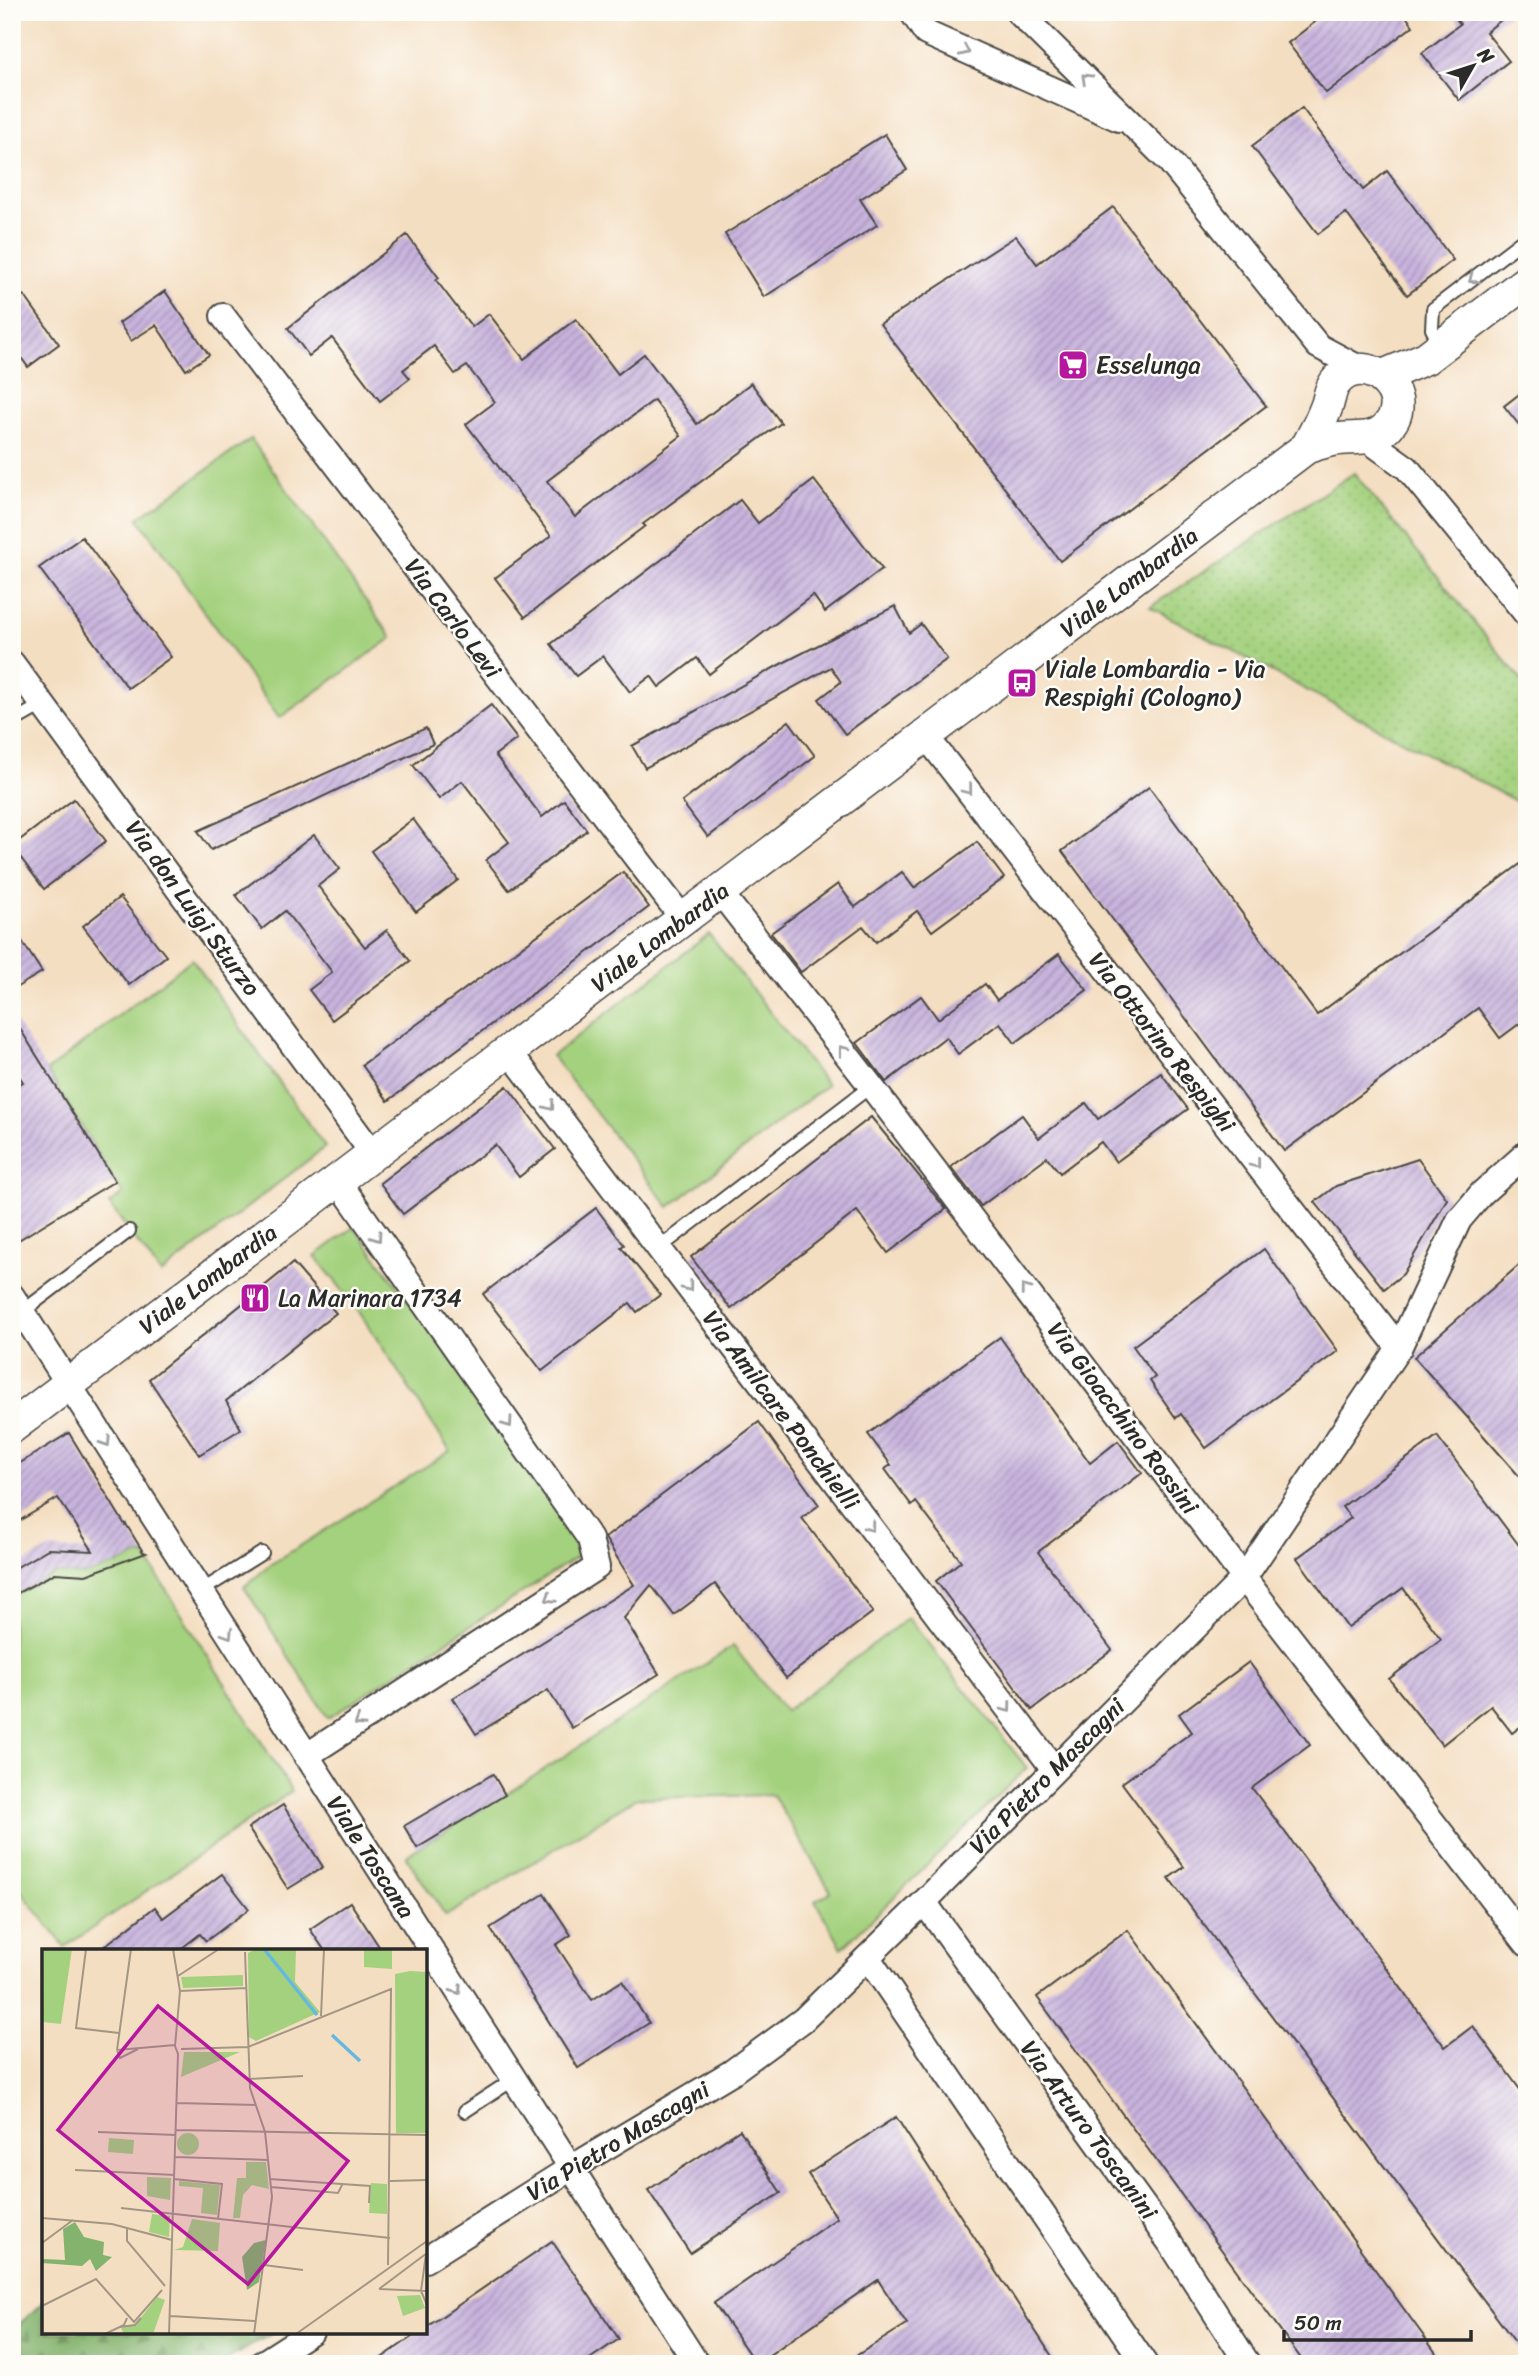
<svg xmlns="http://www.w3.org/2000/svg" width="1539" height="2376" font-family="Sriracha,sans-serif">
	<defs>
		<pattern id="grass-dots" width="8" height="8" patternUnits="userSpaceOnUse" patternTransform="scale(1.75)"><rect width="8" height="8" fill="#a4d17e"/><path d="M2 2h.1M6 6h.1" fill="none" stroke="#8db46d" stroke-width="1.8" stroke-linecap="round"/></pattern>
		<pattern id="forest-firs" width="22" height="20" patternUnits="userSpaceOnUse" patternTransform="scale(1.75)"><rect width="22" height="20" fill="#83b36d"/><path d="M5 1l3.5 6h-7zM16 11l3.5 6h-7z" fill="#6b925a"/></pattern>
		<pattern id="building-hatch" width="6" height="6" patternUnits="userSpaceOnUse" patternTransform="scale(1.75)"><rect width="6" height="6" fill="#c9b4de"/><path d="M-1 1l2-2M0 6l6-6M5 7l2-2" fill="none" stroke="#a393b4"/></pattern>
	</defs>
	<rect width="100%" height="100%" fill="#fdfcf7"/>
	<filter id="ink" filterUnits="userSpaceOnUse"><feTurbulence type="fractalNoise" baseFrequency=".0143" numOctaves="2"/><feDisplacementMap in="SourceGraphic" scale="14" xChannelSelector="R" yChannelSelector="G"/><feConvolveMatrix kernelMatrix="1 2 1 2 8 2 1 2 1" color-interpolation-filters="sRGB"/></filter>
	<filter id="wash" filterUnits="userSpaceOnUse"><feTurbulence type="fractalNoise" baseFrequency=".00686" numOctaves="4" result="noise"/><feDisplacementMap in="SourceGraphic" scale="28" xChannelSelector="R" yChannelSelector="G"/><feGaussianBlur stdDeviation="1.57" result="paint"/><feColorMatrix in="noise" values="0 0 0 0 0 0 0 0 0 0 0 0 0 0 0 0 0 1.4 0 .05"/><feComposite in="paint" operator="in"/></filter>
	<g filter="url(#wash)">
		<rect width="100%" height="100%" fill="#f4dec1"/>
		<polygon fill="url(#grass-dots)" stroke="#687e54" stroke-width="2" points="1354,473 1527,687 1527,807 1150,607"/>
		<polygon fill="url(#forest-firs)" stroke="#576f4c" stroke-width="2" points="44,2301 44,2332 275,2332 219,2364 12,2364 12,2331"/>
		<g fill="#a4d17e" stroke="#687e54" stroke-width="2">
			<polygon points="251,439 392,638 279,718 138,518"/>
			<polygon points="709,934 827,1085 669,1207 552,1056"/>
			<polygon points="192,959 325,1147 161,1274 109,1204 123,1194 47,1071"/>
			<polygon points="354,1227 575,1527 577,1557 328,1718 244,1587 270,1565 450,1451 356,1307 315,1256"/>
			<polygon points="144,1554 292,1791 65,1947 12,1880 12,1596 55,1573 86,1575"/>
			<polygon points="908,1618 1027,1768 842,1948 815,1901 831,1892 773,1795 637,1798 446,1916 406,1857 417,1848 505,1795 733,1646 785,1711"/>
		</g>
		<g id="blocks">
			<g fill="url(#building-hatch)" fill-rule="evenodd">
				<polygon points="1328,12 1403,12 1413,26 1326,93 1288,43"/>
				<polygon points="1451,12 1511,12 1486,32 1509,61 1459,100 1422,53 1460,24"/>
				<polygon points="1302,108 1363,190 1387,171 1453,260 1407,295 1346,213 1318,234 1252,146"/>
				<polygon points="885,134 907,170 860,199 877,225 764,297 725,234"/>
				<polygon points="1113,207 1266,406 1060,561 880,324 1016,236 1037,264"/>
				<path d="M 407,235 L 439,278 L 436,280 L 472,327 L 489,314 L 524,359 L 576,319 L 618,374 L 644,354 L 697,424 L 751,383 L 781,423 L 643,524 L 645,526 L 525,617 L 495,578 L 551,536 L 466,424 L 495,402 L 467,366 L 455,374 L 434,346 L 403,370 L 410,378 L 380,401 L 332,338 L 309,356 L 288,328 ZM 654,400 L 681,436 L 575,517 L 547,481 Z"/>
				<polygon points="165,291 209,355 186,370 156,325 131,341 119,323"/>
				<polygon points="24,295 59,344 28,367 12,345 12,304"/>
				<polygon points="1527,388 1527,435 1504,406"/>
				<polygon points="814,480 882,569 825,612 813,595 709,674 697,658 659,687 651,676 630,692 603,656 576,676 551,644 740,500 758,523"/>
				<polygon points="82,537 171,657 128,688 39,568"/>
				<polygon points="895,606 909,633 921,624 947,659 845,734 819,699 841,682 831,667 645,768 632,746 779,665"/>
				<polygon points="491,705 517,739 495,755 542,817 564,800 587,830 509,890 486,860 509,842 462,781 439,799 413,765"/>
				<polygon points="789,721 815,756 708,837 682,802"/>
				<polygon points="426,728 433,744 211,850 198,831"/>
				<polygon points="1149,787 1317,1015 1527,859 1527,1018 1500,1038 1478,1008 1284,1151 1062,851"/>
				<polygon points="74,799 106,841 44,889 12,846"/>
				<polygon points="413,819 458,880 416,912 371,851"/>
				<polygon points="314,835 340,869 318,886 365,947 387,930 410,961 332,1020 309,990 332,972 285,911 262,929 236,895"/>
				<polygon points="977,842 1004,878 932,931 917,911 876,942 863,926 801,972 771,933 838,884 855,907 902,872 914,888"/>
				<polygon points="623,872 649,907 388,1101 362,1065"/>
				<polygon points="120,897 166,956 129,985 83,926"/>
				<polygon points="12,926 42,972 12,990"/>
				<polygon points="1059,954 1087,990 1015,1043 1000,1023 958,1054 946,1037 886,1082 857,1043 921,996 938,1019 985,984 997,1000"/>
				<polygon points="12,1016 115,1181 12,1244 12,1089 23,1082 12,1065"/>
				<polygon points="1161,1073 1188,1109 1116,1162 1101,1142 1060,1173 1047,1157 981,1206 951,1167 1022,1115 1039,1138 1086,1103 1098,1119"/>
				<polygon points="507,1086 555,1149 519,1177 495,1145 403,1214 380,1183"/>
				<polygon points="871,1117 946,1209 888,1253 857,1211 731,1309 691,1257"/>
				<polygon points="1418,1159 1447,1199 1403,1274 1384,1289 1315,1202 1336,1186"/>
				<polygon points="596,1208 624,1245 621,1247 660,1295 637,1312 630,1303 542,1371 483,1294"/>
				<polygon points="1264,1249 1338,1351 1206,1448 1181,1414 1176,1418 1150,1381 1155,1377 1133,1346"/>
				<polygon points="1527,1258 1527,1485 1414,1357"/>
				<polygon points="293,1263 336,1313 226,1401 241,1429 199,1455 149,1379"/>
				<polygon points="1000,1337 1090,1463 1118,1441 1142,1473 1038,1552 1112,1650 1032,1710 936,1581 961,1561 916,1502 912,1506 885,1469 891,1465 868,1434"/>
				<polygon points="759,1422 819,1505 802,1518 873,1612 786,1678 715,1584 674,1615 651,1585 624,1618 659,1674 572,1728 548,1690 476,1734 453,1698 634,1585 605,1538"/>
				<polygon points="69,1433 125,1525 126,1524 143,1552 146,1553 86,1575 55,1573 12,1596 12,1570 48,1549 93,1551 58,1498 12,1525 12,1468"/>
				<polygon points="1437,1436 1527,1556 1527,1722 1512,1733 1491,1706 1442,1745 1389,1679 1441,1639 1403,1588 1348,1628 1297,1558 1351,1518 1342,1507"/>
				<polygon points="1249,1662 1310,1745 1252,1788 1445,2047 1473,2026 1527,2099 1527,2358 1169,1878 1184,1867 1122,1783 1192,1732 1179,1714"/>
				<polygon points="493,1774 505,1795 417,1848 404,1826"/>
				<polygon points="283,1805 323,1867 288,1889 248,1828"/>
				<polygon points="222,1874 249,1909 206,1941 200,1934 178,1951 98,1951 155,1907 163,1918"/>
				<polygon points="544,1894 571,1935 556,1945 592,2000 622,1981 649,2023 578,2068 490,1928"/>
				<polygon points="350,1902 382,1951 325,1951 310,1929"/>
				<polygon points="1128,1930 1382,2279 1444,2364 1305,2364 1245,2282 1037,1997"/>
				<polygon points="896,2117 976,2240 1057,2364 843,2364 907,2324 878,2280 756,2364 714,2303 837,2218 808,2174"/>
				<polygon points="740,2130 781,2193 690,2253 648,2190"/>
				<polygon points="552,2241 619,2339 582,2364 373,2364 419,2332 425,2332 425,2328"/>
			</g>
		</g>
	</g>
	<g filter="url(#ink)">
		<use href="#blocks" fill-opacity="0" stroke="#494642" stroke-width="2"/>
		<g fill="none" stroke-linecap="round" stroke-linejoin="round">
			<g stroke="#494642" stroke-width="16">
				<g id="service">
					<polyline points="1441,346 1432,329 1433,309 1527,237"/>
					<polyline points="12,722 42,705"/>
					<polyline points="658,1249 871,1086"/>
					<polyline points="22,1312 129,1231"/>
					<polyline points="201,1591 262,1553"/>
					<polyline points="465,2111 514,2079"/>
				</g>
			</g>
			<g stroke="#494642" stroke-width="28">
				<g id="minor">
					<polyline points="912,12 926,33 1119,119"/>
					<polyline points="1018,12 1170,162 1318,346 1361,369"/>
					<polyline points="223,316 683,919"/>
					<polyline points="1364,437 1407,468 1527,615"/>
					<polyline points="12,663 373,1154"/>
					<polyline points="926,736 1399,1348"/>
					<polyline points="720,892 871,1086 1244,1578 1527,1944"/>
					<polyline points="509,1051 1054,1769"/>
					<polyline points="12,1296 697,2364"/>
					<polyline points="306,1756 597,1567 590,1539 338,1181"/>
					<polyline points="924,1902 1171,2244 1248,2364"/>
					<polyline points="868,1958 1145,2364"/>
					<polyline points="425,2260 571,2168 732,2072 803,2020 924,1902 1244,1578 1399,1348 1459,1220 1482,1193 1527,1153"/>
					<polyline points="261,2364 311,2332"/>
				</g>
			</g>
			<g stroke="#494642" stroke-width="35">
				<g id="tertiary">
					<polyline points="1383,376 1426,358 1527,281"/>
					<path d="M 12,1427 L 1307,447 C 1316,445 1324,441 1333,440 C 1350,436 1372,442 1385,429 C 1421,397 1364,345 1335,383 C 1329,391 1330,399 1326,408 C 1321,422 1314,434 1307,447"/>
				</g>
			</g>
			<use href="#service" stroke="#fff" stroke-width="12"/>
			<use href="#minor" stroke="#fff" stroke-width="24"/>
			<use href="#tertiary" stroke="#fff" stroke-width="32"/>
		</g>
		<defs><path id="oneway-chevron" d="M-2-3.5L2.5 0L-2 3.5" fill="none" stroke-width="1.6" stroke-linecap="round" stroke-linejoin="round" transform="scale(1.75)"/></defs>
		<g stroke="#a0a0a0">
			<use href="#oneway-chevron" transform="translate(965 51) rotate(24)"/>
			<use href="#oneway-chevron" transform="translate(1086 78) rotate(-136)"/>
			<use href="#oneway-chevron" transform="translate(1473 279) rotate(142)"/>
			<use href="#oneway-chevron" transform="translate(968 790) rotate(52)"/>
			<use href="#oneway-chevron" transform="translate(843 1050) rotate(-128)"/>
			<use href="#oneway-chevron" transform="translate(550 1106) rotate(53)"/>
			<use href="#oneway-chevron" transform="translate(1256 1164) rotate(52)"/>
			<use href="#oneway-chevron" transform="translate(377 1237) rotate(55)"/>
			<use href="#oneway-chevron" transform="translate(688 1287) rotate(53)"/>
			<use href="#oneway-chevron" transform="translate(1025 1289) rotate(-127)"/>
			<use href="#oneway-chevron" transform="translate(508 1423) rotate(55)"/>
			<use href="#oneway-chevron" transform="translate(106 1442) rotate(57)"/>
			<use href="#oneway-chevron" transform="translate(870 1527) rotate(53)"/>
			<use href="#oneway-chevron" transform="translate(550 1598) rotate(147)"/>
			<use href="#oneway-chevron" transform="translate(228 1634) rotate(58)"/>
			<use href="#oneway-chevron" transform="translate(1007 1708) rotate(53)"/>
			<use href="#oneway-chevron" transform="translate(359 1722) rotate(147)"/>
			<use href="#oneway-chevron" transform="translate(457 1990) rotate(57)"/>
		</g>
	</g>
	<defs>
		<g id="supermarket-square" transform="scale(1.575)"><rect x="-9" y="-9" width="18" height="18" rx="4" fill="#b5179e" stroke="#fdfcf7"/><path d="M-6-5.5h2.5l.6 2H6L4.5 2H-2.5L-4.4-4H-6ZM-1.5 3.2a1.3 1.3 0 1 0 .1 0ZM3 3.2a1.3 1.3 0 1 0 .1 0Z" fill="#fff"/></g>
		<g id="bus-square" transform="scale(1.575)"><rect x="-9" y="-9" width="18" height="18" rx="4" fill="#b5179e" stroke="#fdfcf7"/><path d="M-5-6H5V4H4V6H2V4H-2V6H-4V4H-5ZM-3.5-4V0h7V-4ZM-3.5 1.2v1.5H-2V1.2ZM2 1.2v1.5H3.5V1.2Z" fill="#fff"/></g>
		<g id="restaurant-square" transform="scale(1.575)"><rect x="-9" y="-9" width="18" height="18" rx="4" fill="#b5179e" stroke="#fdfcf7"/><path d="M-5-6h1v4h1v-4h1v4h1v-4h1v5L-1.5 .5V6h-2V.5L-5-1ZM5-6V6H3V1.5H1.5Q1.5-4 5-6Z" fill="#fff"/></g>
	</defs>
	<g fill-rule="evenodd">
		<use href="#supermarket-square" x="1073" y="365"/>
		<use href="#bus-square" x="1022" y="683"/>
		<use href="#restaurant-square" x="255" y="1298"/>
	</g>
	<g text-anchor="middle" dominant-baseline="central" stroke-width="5" stroke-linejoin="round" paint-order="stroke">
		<g font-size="24" fill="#2b2b2b" stroke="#fdfcf7" text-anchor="start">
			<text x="1096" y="365">Esselunga</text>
			<text x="1045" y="669">Viale Lombardia - Via<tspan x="1045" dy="28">Respighi (Cologno)</tspan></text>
			<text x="278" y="1298">La Marinara 1734</text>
		</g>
		<g font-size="24" fill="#2b2b2b" stroke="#fdfcf7">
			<text transform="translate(1129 582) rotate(-37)">Viale Lombardia</text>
			<text transform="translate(453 618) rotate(53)">Via Carlo Levi</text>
			<text transform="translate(193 908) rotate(54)">Via don Luigi Sturzo</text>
			<text transform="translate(660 937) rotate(-37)">Viale Lombardia</text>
			<text transform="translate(1162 1042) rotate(52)">Via Ottorino Respighi</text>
			<text transform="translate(208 1279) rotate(-37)">Viale Lombardia</text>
			<text transform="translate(781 1410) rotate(53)">Via Amilcare Ponchielli</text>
			<text transform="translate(1123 1418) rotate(53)">Via Gioacchino Rossini</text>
			<text transform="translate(1047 1776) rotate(-45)">Via Pietro Mascagni</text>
			<text transform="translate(371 1857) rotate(57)">Viale Toscana</text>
			<text transform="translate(1089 2130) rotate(54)">Via Arturo Toscanini</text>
			<text transform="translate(618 2141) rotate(-31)">Via Pietro Mascagni</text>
		</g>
	</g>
	<g transform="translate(42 1949)">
		<rect width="385" height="385" fill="#f4dec1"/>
		<path d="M 2,0 L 30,0 L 19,75 L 1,73 ZM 214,0 L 254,0 L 253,33 L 278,63 L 214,92 L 207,88 L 206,4 ZM 322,0 L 350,0 L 350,20 L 322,18 ZM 201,26 L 201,37 L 141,39 L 139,28 ZM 142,103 L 198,103 L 139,128 ZM 329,234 L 345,235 L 345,265 L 327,264 Z" fill="#a4d17e"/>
		<path d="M 33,273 L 42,288 L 62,293 L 61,306 L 70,308 L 54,322 L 48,310 L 40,317 L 0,314 L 0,310 L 23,311 L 21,280 ZM 224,291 L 217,333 L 205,341 L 200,308 L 212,294 Z" fill="#83b36d"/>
		<path d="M 368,22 L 385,23 L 385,184 L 354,184 L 353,25 ZM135 195a11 11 0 1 1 22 0a11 11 0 1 1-22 0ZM 67,189 L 92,191 L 91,205 L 66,203 ZM 204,213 L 224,213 L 227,240 L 210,236 L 201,246 L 198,269 L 191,269 L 195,229 L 204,229 ZM 105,228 L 129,229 L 128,251 L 105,247 ZM 137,232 L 178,236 L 175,266 L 159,264 L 161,239 L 137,237 ZM 110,265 L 128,267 L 127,288 L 107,283 ZM 150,270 L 178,274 L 176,302 L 132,301 L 141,298 ZM 378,346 L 383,359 L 361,367 L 355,347 ZM 115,348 L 123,351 L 111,385 L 82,385 L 79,379 L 93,376 Z" fill="#a4d17e"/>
		<path fill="none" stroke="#65b9e1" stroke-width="3.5" d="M 222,0 L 275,66M 290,86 L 318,112"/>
		<path fill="none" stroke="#a49685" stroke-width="2" d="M 44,0 L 34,79 L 77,84M 203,3 L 208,139 L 223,183 L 230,248 L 212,385M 0,4 L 0,49M 136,27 L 177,0M 138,42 L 204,39M 279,67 L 282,0M 139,100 L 206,98 L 349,40 L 346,316M 75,101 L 89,0M 75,101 L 133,96M 75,101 L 78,109 L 96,100M 207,130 L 261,127M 135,154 L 214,156M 134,181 L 385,186M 56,183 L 134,186M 133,208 L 226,211M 33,221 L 133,226M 132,230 L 180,235 L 176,270M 228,230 L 328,237 L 327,254M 348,232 L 385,231M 229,238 L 296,244 L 300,236M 79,259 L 348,289M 0,269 L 70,275 L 130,291M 85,279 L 85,292 L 123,337M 0,294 L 31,271M 384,305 L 379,342 L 385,356M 222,316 L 261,321M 337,340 L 385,304M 337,340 L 385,342M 0,357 L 54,330 L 92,373 L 120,341M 128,367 L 213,372M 78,378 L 93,376 L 99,369M 63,385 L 82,376 L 85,369M 127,385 L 136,105 L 133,97 L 138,42 L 131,0M 254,385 L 385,292"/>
		<path fill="#b5179e" fill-opacity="0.15" stroke="#b5179e" stroke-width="3.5" d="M 116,57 L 306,212 L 206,335 L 16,181 Z"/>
		<rect width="385" height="385" fill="none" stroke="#2b2b2b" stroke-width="3.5"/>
	</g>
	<rect width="1539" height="2376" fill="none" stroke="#fdfcf7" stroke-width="42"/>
	<g transform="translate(1473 66) rotate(51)" stroke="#fdfcf7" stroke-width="5" paint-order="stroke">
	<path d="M0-5L12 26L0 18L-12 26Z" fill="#2b2b2b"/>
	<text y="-10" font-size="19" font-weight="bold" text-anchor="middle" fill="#2b2b2b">N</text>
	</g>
	<path d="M1284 2330v10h187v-10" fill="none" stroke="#2b2b2b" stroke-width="3.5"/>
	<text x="1294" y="2330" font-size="21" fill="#2b2b2b" stroke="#fdfcf7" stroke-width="5" paint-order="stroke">50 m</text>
</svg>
